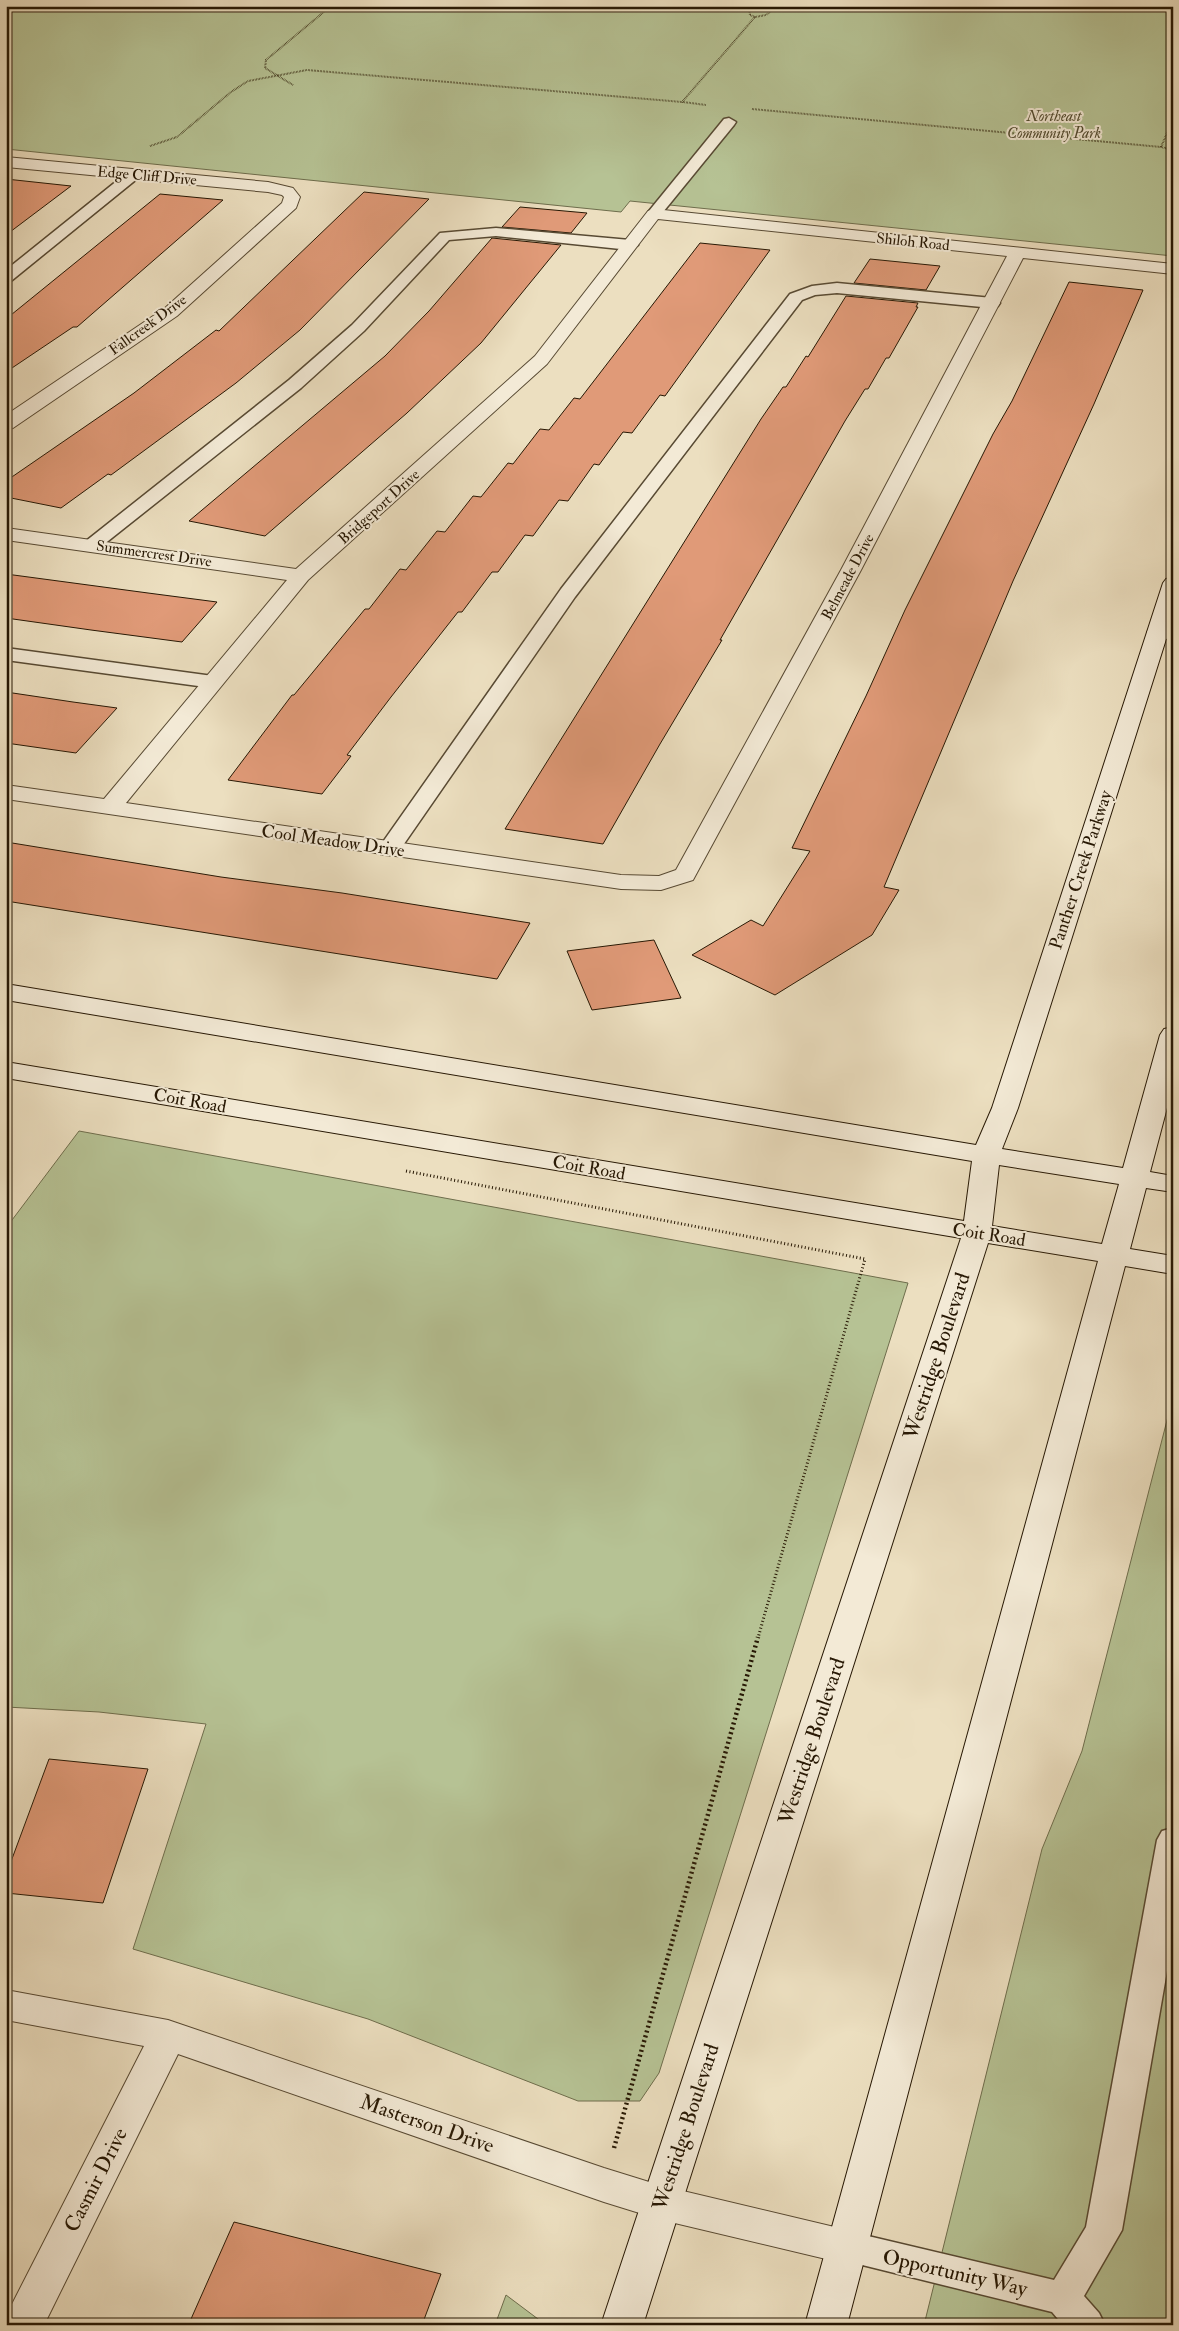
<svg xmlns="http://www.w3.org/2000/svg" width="1179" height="2331" font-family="'IM FELL Double Pica',serif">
	<rect width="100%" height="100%" fill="#ecdfc0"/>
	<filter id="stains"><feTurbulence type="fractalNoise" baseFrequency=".004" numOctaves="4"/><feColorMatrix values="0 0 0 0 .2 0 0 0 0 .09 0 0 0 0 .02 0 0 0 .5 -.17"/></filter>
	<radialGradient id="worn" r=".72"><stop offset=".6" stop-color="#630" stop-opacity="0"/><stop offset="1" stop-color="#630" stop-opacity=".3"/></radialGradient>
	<g fill="#b6c294" stroke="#6e6d4c">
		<polygon points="6,6 1173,6 1173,256 630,201 621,212 6,149"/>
		<polygon points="79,1131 908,1283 659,2073 640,2101 578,2101 368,2019 133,1949 206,1724 99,1712 6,1707 6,1228"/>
		<polygon points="1173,1397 1173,2325 924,2325 1042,1849 1082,1751"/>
		<polygon points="506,2295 546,2325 495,2325"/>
	</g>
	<g fill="#e09a78" stroke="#271804">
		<polygon points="6,179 71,186 6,235"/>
		<polygon points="364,192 429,199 300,330 236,383 111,475 108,474 61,508 6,497 6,481 134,393 216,330 219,331"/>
		<polygon points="160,194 223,200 77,327 73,327 6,372 6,319"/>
		<polygon points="520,207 587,213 571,233 502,227"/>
		<polygon points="492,238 561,245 481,343 407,413 265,536 189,521 385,356 429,311"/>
		<polygon points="700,243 770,250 665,396 660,395 632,433 623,432 599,465 594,464 568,501 559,500 533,536 525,535 498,572 492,572 462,612 458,612 391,697 347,755 351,756 322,794 228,780 292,695 294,695 365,609 369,609 400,569 406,570 437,531 445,532 473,496 481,497 508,463 513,464 540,429 549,430 574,398 580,399"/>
		<polygon points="870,259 940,266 926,290 854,283"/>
		<polygon points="1069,282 1143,290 1094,404 1013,581 884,887 899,890 872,935 775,995 692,955 751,920 763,926 810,851 792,848 866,696 905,610 993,434 1012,401"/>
		<polygon points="846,296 918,303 916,307 918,307 889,358 886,358 868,389 865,389 845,421 720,640 722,640 660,744 603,844 505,829 761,419 783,387 786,387 806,356 808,357"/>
		<polygon points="6,574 148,593 217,602 182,642 91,630 6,618"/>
		<polygon points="6,692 73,702 117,708 76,753 6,743"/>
		<polygon points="6,842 221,877 342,893 530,923 497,979 6,901"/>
		<polygon points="654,940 681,998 592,1010 567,951"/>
		<polygon points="49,1759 148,1769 103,1903 6,1893 6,1875"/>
		<polygon points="234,2222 441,2274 422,2325 212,2325 191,2319"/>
	</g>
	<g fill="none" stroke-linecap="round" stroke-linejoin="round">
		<g stroke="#584a33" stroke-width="3">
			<g id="lane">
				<polygon points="729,118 736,122 734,125 659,217 649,217 647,214 649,211 724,119"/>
				<polygon points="133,171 138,172 140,175 138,178 11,281 6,283 6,270 128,172"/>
				<polygon points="496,228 630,240 638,245 630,250 496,236 449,240 364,331 301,388 98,549 86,549 83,545 86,541 289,380 352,325 440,233"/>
				<polygon points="837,283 992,298 998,300 1000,303 998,306 992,308 837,293 815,295 802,300 575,597 397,854 389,855 381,854 378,849 561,589 790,294 812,286"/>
				<polygon points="6,648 213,676 220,678 223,682 220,686 213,688 6,660"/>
				<polygon points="1173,1828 1173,1936 1122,2230 1084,2296 1099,2313 1105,2325 1063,2325 1052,2312 834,2258 829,2247 834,2236 847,2231 1054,2280 1086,2227 1157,1840 1162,1831"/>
			</g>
		</g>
		<g stroke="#584a33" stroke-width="2">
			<g id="street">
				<polygon points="6,157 268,182 293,188 300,197 296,208 177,316 13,428 6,430 6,415 165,308 282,203 284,197 282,195 268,192 6,167"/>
				<path d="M 654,209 L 1173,264 L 1173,274 L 1023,258 L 861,570 L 693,880 L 661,890 L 621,889 L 6,799 L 6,785 L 104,799 L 287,580 L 6,540 L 6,528 L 296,569 L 535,356 L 648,211 ZM 658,219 L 1007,256 L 841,570 L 676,870 L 659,876 L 621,875 L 126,803 L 308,580 L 547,364 Z"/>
				<polygon points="1158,626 1173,628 1173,640 1151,636 1147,632 1151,628"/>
				<polygon points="6,1990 168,2020 604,2168 662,2186 847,2230 861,2235 867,2247 861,2259 847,2264 662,2220 604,2202 178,2054 44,2325 6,2325 8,2312 144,2046 6,2020"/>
			</g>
		</g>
		<g stroke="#271804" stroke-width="2">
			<path id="secondary" d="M 1173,577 L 1173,617 L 1018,1108 L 1002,1149 L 1123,1168 L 1160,1035 L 1164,1029 L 1173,1027 L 1173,1085 L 1150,1172 L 1173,1176 L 1173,1192 L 1146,1188 L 1130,1249 L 1173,1256 L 1173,1274 L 1125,1266 L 847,2325 L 805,2325 L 1098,1261 L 988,1243 L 643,2325 L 601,2325 L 961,1238 L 6,1078 L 6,1062 L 964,1221 L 972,1161 L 6,1000 L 6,984 L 976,1145 L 992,1108 L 1163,583 L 1166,579 ZM 999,1165 L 1119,1184 L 1102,1244 L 992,1226 Z"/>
		</g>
		<g stroke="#271804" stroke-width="2" stroke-dasharray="0.5 1" stroke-linecap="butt">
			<polyline points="755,17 766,15 776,7 772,6"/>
			<polyline points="293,85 265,68 266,60 331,6"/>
			<polyline points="683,102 706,105"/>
			<polyline points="752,109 1161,147 1173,119"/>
			<polyline points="150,146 177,137 231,92 248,81 307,70 682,102 755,17 750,15 749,10 757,6"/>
			<polyline points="1161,147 1173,150"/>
		</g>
		<polyline stroke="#271804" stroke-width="3" stroke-dasharray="1 2.5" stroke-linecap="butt" points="406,1171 865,1259 758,1638"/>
		<polyline stroke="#271804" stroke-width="4.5" stroke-dasharray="2 3" stroke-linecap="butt" points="614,2148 758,1637"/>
		<use href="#lane" fill="#f3ead6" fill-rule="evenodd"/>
		<use href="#street" fill="#f3ead6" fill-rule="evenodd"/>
		<use href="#secondary" fill="#f3ead6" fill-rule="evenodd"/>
	</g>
	<g text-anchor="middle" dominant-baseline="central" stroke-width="4" stroke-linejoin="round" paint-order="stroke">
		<g font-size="15" font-style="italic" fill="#524b2f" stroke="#f3ead6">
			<text x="1054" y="116">Northeast<tspan x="1054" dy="17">Community Park</tspan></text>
		</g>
		<g font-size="15" fill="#271804" stroke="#f3ead6">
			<text transform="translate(147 176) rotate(5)">Edge Cliff Drive</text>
			<text transform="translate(913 242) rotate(6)">Shiloh Road</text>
			<text transform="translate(148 325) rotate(-36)">Fallcreek Drive</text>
			<text transform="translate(379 507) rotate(-42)">Bridgeport Drive</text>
			<text transform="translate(154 554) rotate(8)">Summercrest Drive</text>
			<text transform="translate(848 577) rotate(-62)">Belmeade Drive</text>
		</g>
		<g font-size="18" fill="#271804" stroke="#f3ead6">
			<text transform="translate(333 841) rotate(8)">Cool Meadow Drive</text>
			<text transform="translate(1081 870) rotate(-72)">Panther Creek Parkway</text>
			<text transform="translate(190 1101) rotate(10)">Coit Road</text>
			<text transform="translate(589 1168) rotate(10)">Coit Road</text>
			<text transform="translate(989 1235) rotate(9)">Coit Road</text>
		</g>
		<g font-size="21" fill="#271804" stroke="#f3ead6">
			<text transform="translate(937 1356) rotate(-72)">Westridge Boulevard</text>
			<text transform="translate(812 1741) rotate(-72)">Westridge Boulevard</text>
			<text transform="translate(427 2124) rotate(19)">Masterson Drive</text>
			<text transform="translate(686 2127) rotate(-72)">Westridge Boulevard</text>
			<text transform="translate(96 2180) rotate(-63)">Casmir Drive</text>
			<text transform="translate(955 2273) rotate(13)">Opportunity Way</text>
		</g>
	</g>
	<rect width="1179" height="2331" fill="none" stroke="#ecdfc0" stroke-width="25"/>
	<rect x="8" y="8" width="1164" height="2316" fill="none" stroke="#271804" stroke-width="2.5"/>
	<rect x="12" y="12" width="1154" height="2306" fill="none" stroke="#271804"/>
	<rect width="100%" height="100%" filter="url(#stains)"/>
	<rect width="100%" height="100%" fill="url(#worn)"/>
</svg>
